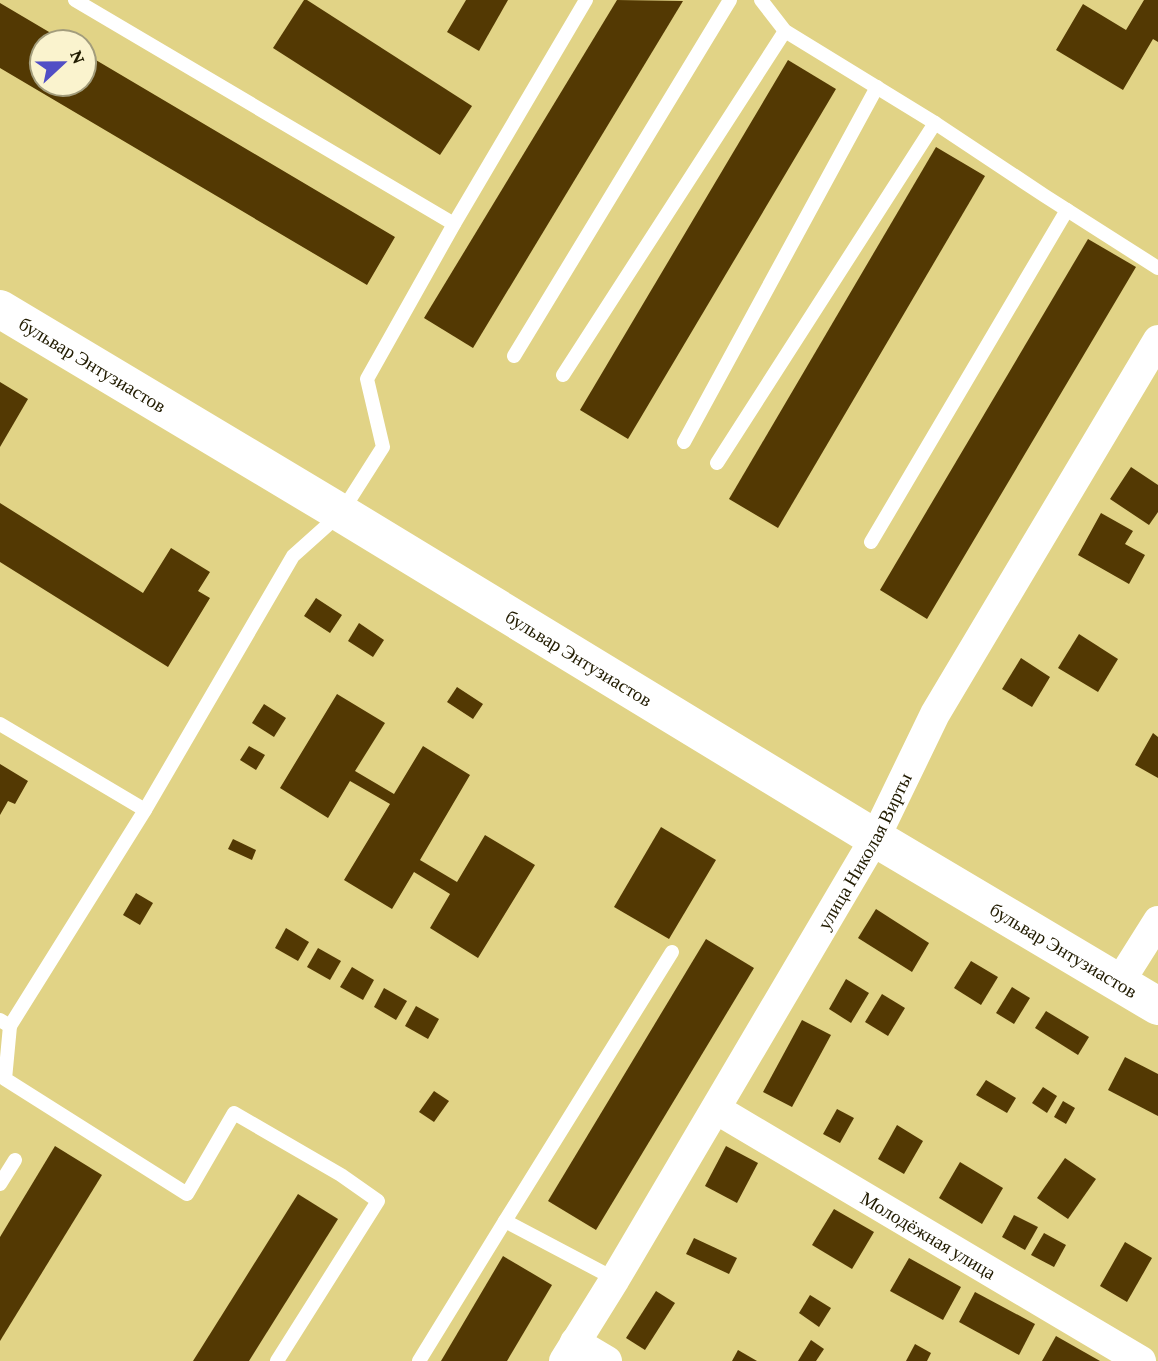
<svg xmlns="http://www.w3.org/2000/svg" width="1158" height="1361" font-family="'Crimson Pro',serif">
	<rect width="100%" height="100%" fill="#e1d386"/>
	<g fill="#533903">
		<polygon points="304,0 307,0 472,106 440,155 273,48"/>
		<polygon points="466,0 508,0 479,51 447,32"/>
		<polygon points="617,0 683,1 473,348 424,318"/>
		<polygon points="1144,0 1158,0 1158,42 1153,39 1123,90 1056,50 1083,4 1126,30"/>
		<polygon points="0,3 66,42 42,42 42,84 84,84 84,53 395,237 367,285 0,68"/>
		<polygon points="788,60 836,89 628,439 580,410"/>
		<polygon points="936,147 985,176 778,528 729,499"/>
		<polygon points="1088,239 1136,267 927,619 880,590"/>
		<polygon points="0,382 28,399 0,447"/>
		<polygon points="1131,467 1158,485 1158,512 1149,525 1110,499"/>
		<polygon points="0,503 143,593 171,548 210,572 198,591 210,598 168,667 0,562"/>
		<polygon points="1101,513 1133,531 1125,544 1145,555 1129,584 1078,555"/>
		<polygon points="316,598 342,615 330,633 304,616"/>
		<polygon points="359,623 384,640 373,657 348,641"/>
		<polygon points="1079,634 1118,659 1098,692 1058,668"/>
		<polygon points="1021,658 1050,677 1032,707 1002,689"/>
		<polygon points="457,687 483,704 473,719 447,702"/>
		<polygon points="337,694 385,723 355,771 394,794 423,746 470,775 420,860 457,882 485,835 535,865 478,958 430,928 450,894 414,872 392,909 344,880 390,804 350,781 328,818 280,788"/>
		<polygon points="264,704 286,718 274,737 252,723"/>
		<polygon points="1153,733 1158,737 1158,778 1135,765"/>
		<polygon points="249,746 265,755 256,770 240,760"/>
		<polygon points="0,764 28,781 15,804 8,801 0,815"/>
		<polygon points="661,827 716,860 669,939 614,907"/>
		<polygon points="233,839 256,850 252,860 228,849"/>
		<polygon points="136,893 153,903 140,925 123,915"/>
		<polygon points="876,909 929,943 912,972 858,938"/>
		<polygon points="286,928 309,942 298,961 275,948"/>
		<polygon points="706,939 754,968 596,1230 548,1201"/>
		<polygon points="318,948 341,961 330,980 307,967"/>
		<polygon points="971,961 998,977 981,1005 954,988"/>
		<polygon points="352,967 374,980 363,1000 340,987"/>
		<polygon points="846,979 869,993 851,1023 829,1009"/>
		<polygon points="1012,987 1030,998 1014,1024 996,1013"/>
		<polygon points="384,988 407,1001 396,1020 374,1007"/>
		<polygon points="882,994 905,1008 888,1036 865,1022"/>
		<polygon points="416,1006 439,1019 428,1039 405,1026"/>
		<polygon points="1046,1011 1089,1037 1078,1055 1035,1028"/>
		<polygon points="802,1020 831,1035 792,1107 763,1092"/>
		<polygon points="1125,1057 1158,1074 1158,1116 1108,1090"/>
		<polygon points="986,1080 1016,1098 1007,1113 976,1095"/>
		<polygon points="1043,1087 1057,1096 1047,1113 1032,1103"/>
		<polygon points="434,1091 449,1101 434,1122 419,1112"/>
		<polygon points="1063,1101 1075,1108 1066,1124 1054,1117"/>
		<polygon points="837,1109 854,1118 840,1143 823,1134"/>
		<polygon points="897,1125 923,1141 904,1174 878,1159"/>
		<polygon points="55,1146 102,1175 0,1341 0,1237"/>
		<polygon points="726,1146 758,1163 737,1203 705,1186"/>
		<polygon points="1065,1158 1096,1179 1068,1219 1037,1198"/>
		<polygon points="960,1162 1003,1188 982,1224 939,1198"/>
		<polygon points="298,1194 338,1219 249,1361 193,1361"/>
		<polygon points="834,1209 874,1232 852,1269 812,1245"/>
		<polygon points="1014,1215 1038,1227 1025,1250 1002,1237"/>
		<polygon points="1044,1233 1066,1245 1054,1267 1031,1255"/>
		<polygon points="694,1238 737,1258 729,1274 686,1254"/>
		<polygon points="1125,1242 1152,1258 1127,1302 1100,1286"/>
		<polygon points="503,1256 552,1285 507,1361 441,1361"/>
		<polygon points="909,1258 961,1287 943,1320 890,1291"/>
		<polygon points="656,1291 675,1303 645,1350 626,1338"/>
		<polygon points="975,1292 1035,1324 1019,1355 959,1322"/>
		<polygon points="810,1295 831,1308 819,1327 799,1313"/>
		<polygon points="1056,1336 1100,1361 1042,1361"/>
		<polygon points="811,1340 824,1349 816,1361 798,1361"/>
		<polygon points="915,1344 931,1353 927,1361 906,1361"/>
		<polygon points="738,1350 757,1361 732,1361"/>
	</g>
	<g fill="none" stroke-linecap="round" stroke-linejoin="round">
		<g stroke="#fff" stroke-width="14">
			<polyline points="75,0 454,224"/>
			<polyline points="761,0 785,31 935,123 1045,196 1158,268"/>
			<polyline points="514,356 730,0"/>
			<polyline points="563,375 785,31"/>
			<polyline points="684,442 877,87"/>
			<polyline points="717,463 935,123"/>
			<polyline points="871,542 1067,210"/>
			<polyline points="0,724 145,810"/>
			<polyline points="0,1020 10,1026 145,810 293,556 341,513 383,447 367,379 454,224 586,0"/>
			<polyline points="10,1026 5,1079 187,1194 234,1113 341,1175 378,1201 277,1361"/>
			<polyline points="0,1184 15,1160"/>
			<polyline points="615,1279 505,1221 672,952"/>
			<polyline points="419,1361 505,1221"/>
		</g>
		<g stroke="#fff" stroke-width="30">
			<polyline points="1119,983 1158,921"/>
			<path id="s1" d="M 716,1109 L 1141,1361"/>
			<polyline points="575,1342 607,1361"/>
			<path id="s2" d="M 564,1361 L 615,1279 L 875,838 L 935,714 L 1158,340"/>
		</g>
		<path stroke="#fff" stroke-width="38" id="s3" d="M 0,309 L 341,513 L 875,838 L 1158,1006"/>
	</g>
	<g text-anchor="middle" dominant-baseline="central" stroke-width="7" stroke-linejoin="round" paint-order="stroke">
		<g font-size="19" fill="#211b00" stroke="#faf3ce">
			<text stroke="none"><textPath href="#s3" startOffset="108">бульвар Энтузиастов</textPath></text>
			<text stroke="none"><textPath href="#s3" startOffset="676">бульвар Энтузиастов</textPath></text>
			<text stroke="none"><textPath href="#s2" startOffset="592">улица Николая Вирты</textPath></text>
			<text stroke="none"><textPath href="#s3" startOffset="1242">бульвар Энтузиастов</textPath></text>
			<text stroke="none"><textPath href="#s1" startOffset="247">Молодёжная улица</textPath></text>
		</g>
	</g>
	<g transform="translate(63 63) rotate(68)"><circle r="33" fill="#faf3ce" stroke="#a39d7c" stroke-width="2"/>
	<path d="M0-5L12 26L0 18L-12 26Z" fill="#514ec5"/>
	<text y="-10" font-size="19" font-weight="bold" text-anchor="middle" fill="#211b00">N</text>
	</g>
</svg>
